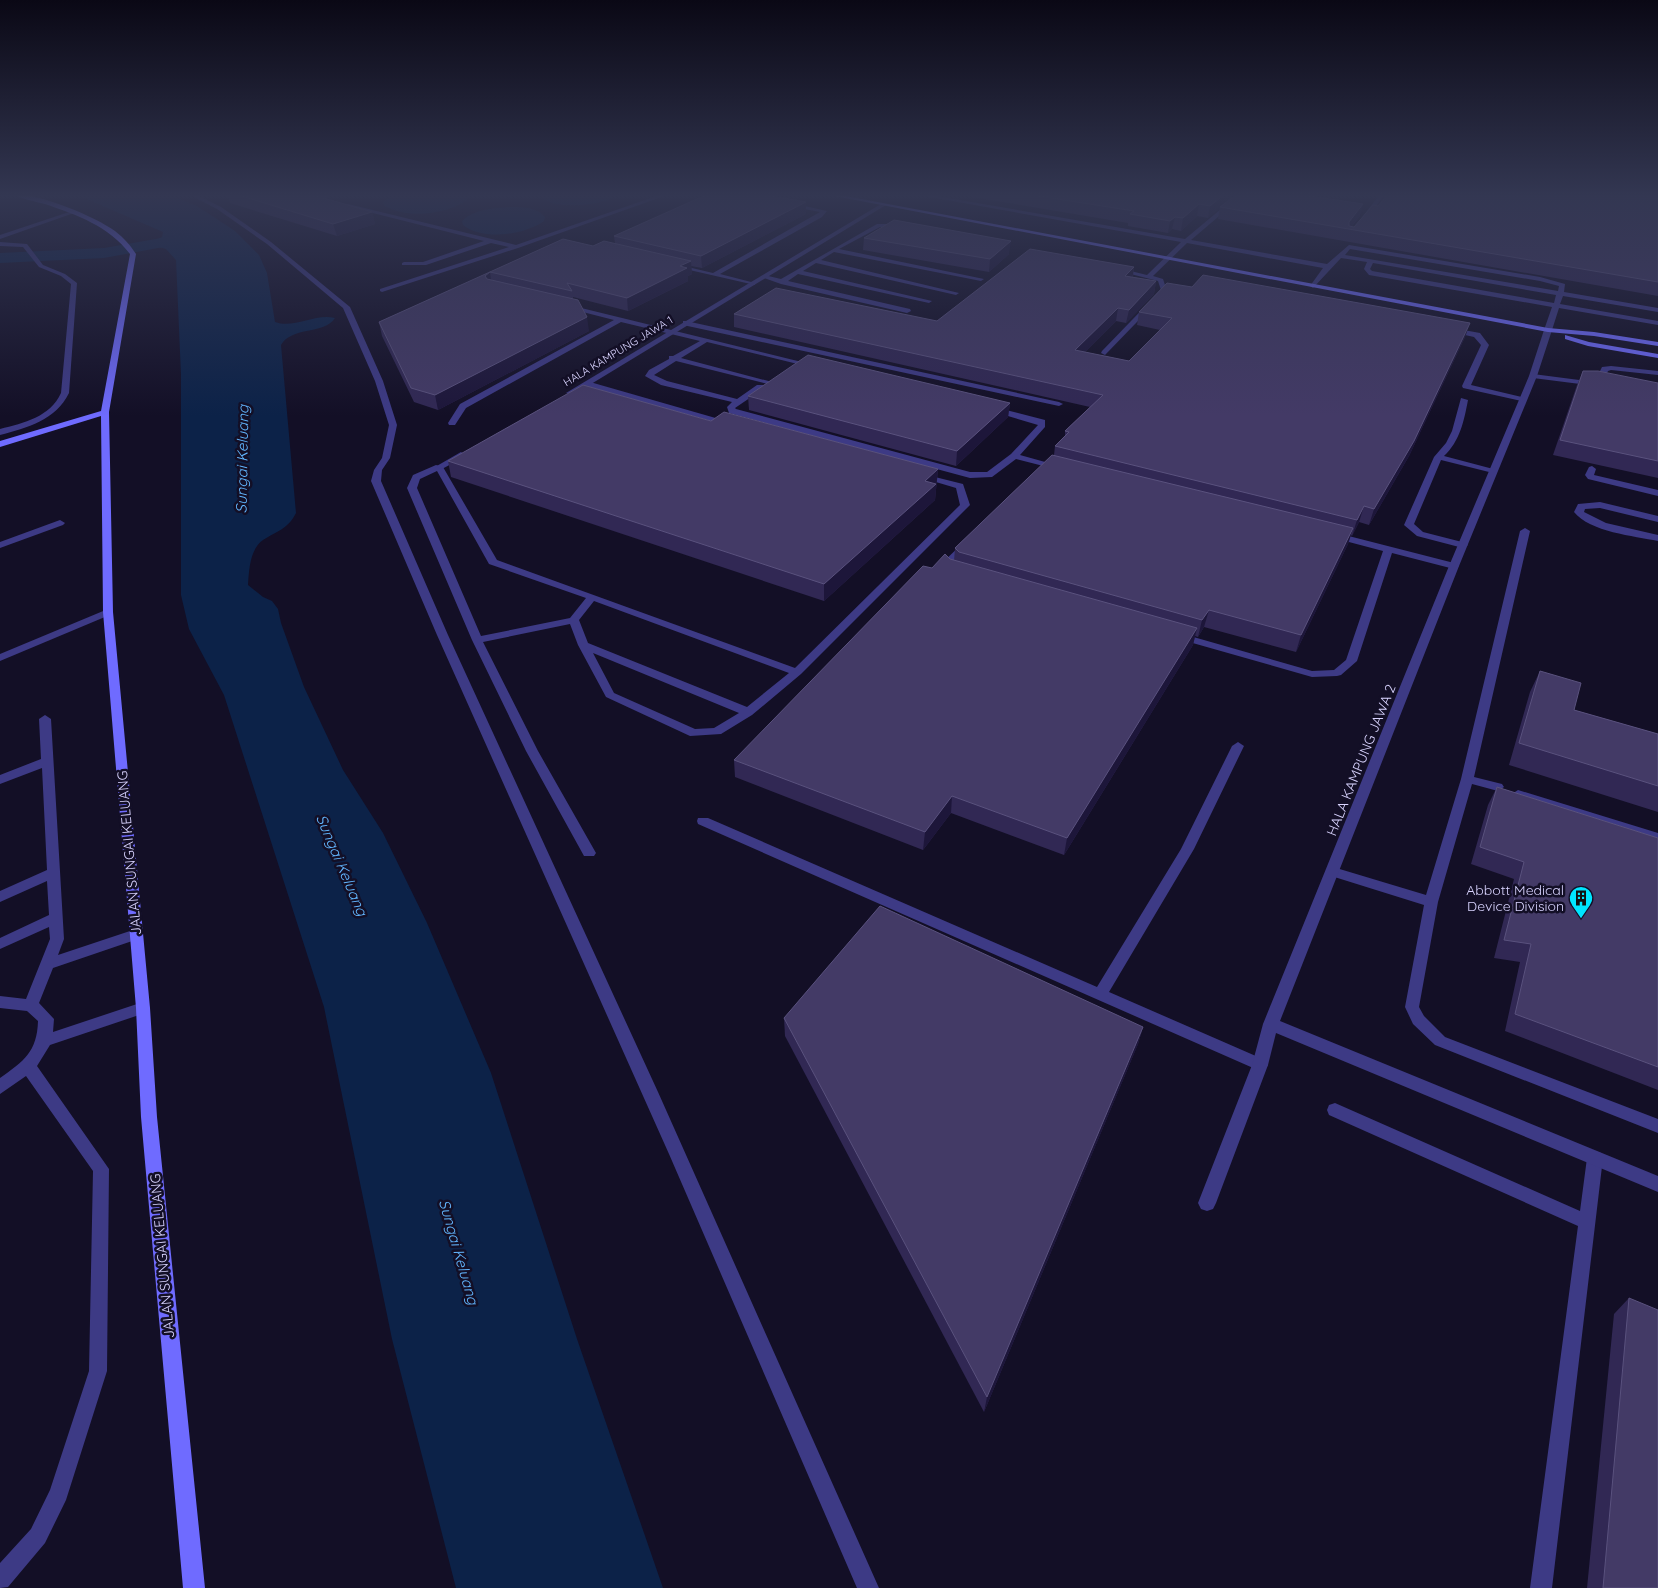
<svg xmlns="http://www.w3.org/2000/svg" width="1658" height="1588" font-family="Quicksand,sans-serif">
	<rect width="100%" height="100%" fill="#130f26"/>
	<g fill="#0c2248">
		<path d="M 75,194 L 167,194 L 197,206 L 235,231 L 259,255 L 267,273 L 275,322 C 294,329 315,313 335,318 C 324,335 292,326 281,345 L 296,513 C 288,529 277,531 263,540 C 250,549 249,570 248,585 L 263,597 L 272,601 L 278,609 L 281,623 L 304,687 L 343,770 L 383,833 L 427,923 L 491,1073 L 577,1339 L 663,1588 L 456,1588 L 392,1339 L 324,1007 L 224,695 L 189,629 L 181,595 L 181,375 L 176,260 L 166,249 L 148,244 L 162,237 L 163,232 Z"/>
		<path d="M 393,194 L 467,194 L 469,195 L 468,199 C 448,215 406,219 385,206 L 383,202 Z"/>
		<path d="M 540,194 L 618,194 C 606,206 547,212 540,194 Z"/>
		<path d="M 509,207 C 522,207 537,207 545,217 L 544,221 C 525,235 482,241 463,225 L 462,221 C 474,209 494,208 509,207 Z"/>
	</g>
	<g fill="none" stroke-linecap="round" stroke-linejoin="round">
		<polygon fill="#0c2248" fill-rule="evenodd" points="190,233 196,235 198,238 196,241 104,258 0,263 0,253 104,248"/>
		<g fill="#3d3a85" fill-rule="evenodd">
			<polygon points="188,194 195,194 221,207 271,242 350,307 383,381 397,425 390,458 382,470 381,481 448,635 658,1092 879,1588 857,1588 669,1154 437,635 371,481 374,470 382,458 389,425 375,381 343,308 267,244 217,209"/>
			<polygon points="328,194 337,194 319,200 316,198"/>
			<polygon points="662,194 670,194 518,248 382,292 380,291 380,289 509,247 491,243 426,265 402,265 402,263 404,262 423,262 484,241 345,206 348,204 516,245"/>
			<path d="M 913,194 L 925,194 L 1185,239 L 1239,194 L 1245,194 L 1191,240 L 1327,264 L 1349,245 L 1540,277 L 1565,284 L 1564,292 L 1658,308 L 1658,312 L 1563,296 L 1560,304 L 1658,321 L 1658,325 L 1559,308 L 1552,330 L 1548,332 L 1544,330 L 1552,307 L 1369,275 L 1364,269 L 1367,262 L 1341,258 L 1313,288 L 1310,286 L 1323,268 L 1187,243 L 1153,276 L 1163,279 L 1167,291 L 1105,355 L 1101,353 L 1102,351 L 1161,290 L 1158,281 L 1115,270 L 1118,268 L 1147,275 L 1181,242 ZM 1350,249 L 1540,281 L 1559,286 L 1558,291 L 1345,255 ZM 1373,263 L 1556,295 L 1554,303 L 1372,271 L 1370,269 Z"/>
			<polygon points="1380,194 1386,194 1365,219 1361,219"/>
			<polygon points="791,203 827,211 822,217 720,274 755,283 755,285 672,266 675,264 713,273 820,212 789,206"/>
			<polygon points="69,212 74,213 0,239 0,235"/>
			<polygon points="877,224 901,224 904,226 901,228 880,227 839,249 984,279 981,281 834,252 821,260 959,293 956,295 816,263 803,271 932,301 929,303 798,274 788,281 910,309 911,311 907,313 781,284 761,277 764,275 781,279"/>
			<path d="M 0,242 L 27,244 L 43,265 L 65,274 L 77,283 L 69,393 C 56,420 27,428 0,435 L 0,429 C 24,423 50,417 61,393 L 71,284 L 61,276 L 39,267 L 23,247 L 0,246 Z"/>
			<polygon points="569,305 818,366 814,368 707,342 681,358 772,382 768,384 676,361 654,375 667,381 737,399 757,385 763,385 763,389 735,408 736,409 970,472 987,472 1011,454 1038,425 991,411 991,407 994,407 1045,420 1045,427 1020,455 1063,467 1059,470 1016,459 992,477 970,478 729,413 727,407 732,402 661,385 645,376 649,370 669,359 669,356 673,356 700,341 621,322 466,408 455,425 449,425 448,423 460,404 614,320 567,308 565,307"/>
			<polygon points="686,321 1059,402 1063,404 1059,406 683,325 683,321"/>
			<polygon points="1447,327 1480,333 1489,345 1471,385 1526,398 1526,402 1463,388 1462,386 1481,345 1474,337 1447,331"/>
			<polygon points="1611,366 1658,371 1658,375 1611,370 1608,371 1603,381 1588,385 1533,378 1529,376 1533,374 1587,381 1597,377 1602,367"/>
			<polygon points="584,382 590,382 733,423 726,425 584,386"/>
			<path d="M 1461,398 L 1468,400 C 1464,421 1460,441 1444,456 L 1497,470 L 1493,473 L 1441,460 L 1414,524 L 1423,532 L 1466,543 L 1468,545 L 1463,548 L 1417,536 L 1404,525 L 1434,457 L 1446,443 L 1452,431 Z"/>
			<path d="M 436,465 L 443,467 L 497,560 L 795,668 L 960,505 L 956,488 L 919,477 L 919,473 L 963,484 L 970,505 L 801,674 L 752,715 L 721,734 L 690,736 L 606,697 L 578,645 L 570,624 L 483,642 L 538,751 L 596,853 L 594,856 L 584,856 L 526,751 L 472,640 L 407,488 L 413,475 ZM 437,471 L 489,564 L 586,598 L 570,618 L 481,636 L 417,488 L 420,479 ZM 594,601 L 789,673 L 747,707 L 588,643 L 579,620 ZM 593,653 L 739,713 L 714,728 L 695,729 L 614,693 Z"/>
			<polygon points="1592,466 1596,469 1594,475 1658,490 1658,496 1588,479 1585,475 1589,467"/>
			<path d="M 1600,502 L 1658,516 L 1658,522 L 1600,508 L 1585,509 L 1584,512 L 1606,523 L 1658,535 L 1658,541 C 1634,536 1590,532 1574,512 L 1578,504 Z"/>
			<polygon points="60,520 65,523 63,525 0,548 0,542"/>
			<polygon points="1525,528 1530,531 1474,777 1502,784 1504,787 1498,791 1472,784 1438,902 1419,1007 1424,1016 1445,1037 1658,1119 1658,1133 1435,1045 1413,1024 1405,1007 1424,905 1328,875 1326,872 1328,869 1333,867 1426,895 1461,779 1520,531"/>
			<polygon points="1333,532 1458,564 1459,566 1454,569 1392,553 1357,661 1341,675 1337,676 1312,677 1175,638 1174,636 1179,633 1183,634 1312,671 1334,670 1346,660 1383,551 1330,537 1330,533"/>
			<polygon points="967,541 972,544 952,564 958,572 953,575 949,574 941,564 964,542"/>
			<path d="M 45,715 L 51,719 L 64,939 L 58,955 L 136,929 L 141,930 L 143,934 L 141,938 L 53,968 L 39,1003 L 54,1019 L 53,1032 L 143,1002 L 148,1004 L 150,1008 L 148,1012 L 50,1045 L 37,1066 L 109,1169 L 107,1371 L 66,1500 L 45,1543 L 8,1587 L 0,1588 L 0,1563 L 31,1529 L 50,1490 L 89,1371 L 93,1171 L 26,1076 L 0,1094 L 0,1078 C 24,1061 37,1052 38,1021 L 27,1011 L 0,1008 L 0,996 L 26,999 L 50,939 L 49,927 L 0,949 L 0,938 L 49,915 L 47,881 L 0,902 L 0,891 L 47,870 L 42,768 L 0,784 L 0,775 L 41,759 L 39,719 Z"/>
			<polygon points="1238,742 1244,746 1194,849 1109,992 1265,1060 1268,1065 1265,1070 1260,1071 698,824 697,821 698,818 708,818 1097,987 1181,849 1232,746"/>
			<polygon points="1518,790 1658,833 1658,843 1514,797 1512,794"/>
			<polygon points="1335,1103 1580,1211 1587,1158 1589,1153 1595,1151 1601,1153 1603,1158 1552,1588 1530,1588 1578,1226 1329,1115 1327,1110 1329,1105"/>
		</g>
		<g fill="#3d3a85" fill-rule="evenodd">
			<polygon points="881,204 886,205 573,395 566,393"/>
			<polygon points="1548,328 1552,330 1537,376 1459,566 1280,1021 1658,1176 1658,1192 1276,1033 1268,1065 1216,1203 1213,1209 1207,1211 1201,1209 1198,1203 1252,1065 1263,1024 1449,566 1529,376 1544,330"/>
			<polygon points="461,452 465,455 464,457 442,469 435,467"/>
			<polygon points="108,609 112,610 112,614 0,661 0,654"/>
		</g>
		<g fill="#6f6bff" fill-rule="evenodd">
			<path d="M 12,194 C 36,192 95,216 115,231 C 124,238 130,245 136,254 L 109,412 L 113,612 L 150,1008 L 157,1117 L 205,1588 L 183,1588 L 141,1117 L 136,1008 L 103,612 L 101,416 L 0,447 L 0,441 L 101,411 L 130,254 C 109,226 77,215 45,204 C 34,201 21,199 12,194 Z"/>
			<polygon points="824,194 835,194 1548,328 1594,332 1658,342 1658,346 1594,336 1548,332"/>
			<polygon points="1565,335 1589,342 1658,354 1658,358 1588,346 1565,339"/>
		</g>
	</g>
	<g fill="#312854">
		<polygon points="227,194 310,194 372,212 375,224 337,236 230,203"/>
		<polygon points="955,194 1234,194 1234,196 1208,218 1197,216 1181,231 1172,229 1168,233 1128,226 1128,223"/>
		<polygon points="1658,194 1658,296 1218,219 1220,207 1360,216 1352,226 1354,227 1378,206"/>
		<polygon points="806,214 702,268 691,266 692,274 688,276 688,281 628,311 573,297 573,299 589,331 438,410 414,402 382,336 379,322 563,239 593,246 615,243 614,236"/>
		<polygon points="864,238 1009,254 989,272 863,250"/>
		<polygon points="1134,267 1133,277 1156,281 1154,294 1126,323 1116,321 1085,352 1129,361 1160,330 1137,325 1139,312 1192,287 1470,323 1465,337 1409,456 1369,525 1359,522 1352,536 1351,535 1348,544 1296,652 1204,627 1198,637 1195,636 1193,645 1064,855 951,813 923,850 735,777 734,760 932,568 950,559 954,561 955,548 1054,455 1055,446 1065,436 1065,431 1090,407 734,327 734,314 937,321"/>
		<polygon points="1583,371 1658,383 1658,478 1553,455 1577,385"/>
		<polygon points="748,396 1010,403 1008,417 956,466 749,410"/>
		<polygon points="711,421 938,469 935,500 824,601 451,477 448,461"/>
		<polygon points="1540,671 1574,710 1658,734 1658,812 1509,765 1530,692"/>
		<polygon points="1497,787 1658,838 1658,1090 1505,1031 1520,962 1494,958 1514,879 1471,864 1488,805"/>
		<polygon points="784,1018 1143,1027 1138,1044 984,1412 785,1036"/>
		<polygon points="1629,1298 1658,1588 1587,1588 1614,1314"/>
	</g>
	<g fill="#1d163a">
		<polygon points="1225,194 1234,194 1234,196 1208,218 1210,206"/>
		<polygon points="806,202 806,214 702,268 701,256"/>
		<polygon points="1199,204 1197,216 1181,231 1183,218"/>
		<polygon points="1363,204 1360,216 1349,229 1349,222"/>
		<polygon points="372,212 375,224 337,236 333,224"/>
		<polygon points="1175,217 1172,229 1168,233 1170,221"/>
		<polygon points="1011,241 1009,254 989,272 990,259"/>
		<polygon points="691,261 692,274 688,276 688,281 628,311 627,298 680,266"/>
		<polygon points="1134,267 1132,280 1125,276"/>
		<polygon points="490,272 492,285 485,276"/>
		<polygon points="1156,281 1154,294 1126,323 1129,310"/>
		<polygon points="1118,308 1116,321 1073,364 1075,350"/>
		<polygon points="587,317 589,331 438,410 435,395"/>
		<polygon points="1470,323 1465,337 1409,456 1369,525 1374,509"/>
		<polygon points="1010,403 1008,417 956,466 957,451"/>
		<polygon points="938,469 935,500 824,601 824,584 925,481"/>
		<polygon points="1364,506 1359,522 1352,536 1357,520"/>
		<polygon points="1353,528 1348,544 1296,652 1301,635"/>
		<polygon points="1209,610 1204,627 1198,637 1202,620"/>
		<polygon points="1197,628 1193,645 1064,855 1067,838"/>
		<polygon points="952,796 951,813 923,850 925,832"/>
		<polygon points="1143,1027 1138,1044 984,1412 987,1397"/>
	</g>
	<g fill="#433a66" stroke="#5a527e">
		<polygon points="235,194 310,194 372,212 333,224"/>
		<polygon points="708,194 760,194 806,202 701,256 614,236"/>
		<polygon points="1026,194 1225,194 1210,206 1199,204 1183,218 1175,217 1170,221 1130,214 1134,211"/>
		<polygon points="1237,194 1297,194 1363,204 1349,222 1349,226 1354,227 1373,205 1378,206 1388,194 1658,194 1658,282 1220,207"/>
		<polygon points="894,220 1011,241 990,259 864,238"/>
		<polygon points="563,239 593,246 604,241 691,261 680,266 687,268 627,298 567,283 572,291 490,272 485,276 487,279 578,300 587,317 435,395 411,388 379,322"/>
		<polygon points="1030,249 1134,267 1125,276 1156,281 1129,310 1118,308 1075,350 1129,361 1172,318 1139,312 1167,283 1192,287 1203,275 1470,323 1414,441 1374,509 1364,506 1357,520 1055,446 1069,432 1065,431 1103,395 734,314 776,288 937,321"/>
		<polygon points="808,355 1010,403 957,451 748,396"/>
		<polygon points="1583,371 1598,371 1658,383 1658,461 1560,440"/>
		<polygon points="583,385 711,421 724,412 938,469 925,481 936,484 824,584 448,461"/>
		<polygon points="1052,455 1353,528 1301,635 1209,610 1202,620 959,552 955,548"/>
		<polygon points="945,554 950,559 1197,628 1067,838 952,796 925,832 734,760 923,566 932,568"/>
		<polygon points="1540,671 1581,683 1574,710 1658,734 1658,786 1519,743"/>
		<polygon points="1497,787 1658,838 1658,1067 1515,1014 1531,944 1504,940 1524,862 1480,847"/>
		<polygon points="880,906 1143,1027 987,1397 784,1018"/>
		<polygon points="1629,1298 1658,1310 1658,1588 1603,1588"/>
	</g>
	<linearGradient id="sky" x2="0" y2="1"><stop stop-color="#0a0815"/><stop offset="0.47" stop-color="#333752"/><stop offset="1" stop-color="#333752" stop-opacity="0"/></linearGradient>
	<rect width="1658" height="416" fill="url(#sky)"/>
	<defs>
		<g id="building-pin" transform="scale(1.25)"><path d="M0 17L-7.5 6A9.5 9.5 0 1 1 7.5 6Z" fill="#00e5ff" stroke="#130f26"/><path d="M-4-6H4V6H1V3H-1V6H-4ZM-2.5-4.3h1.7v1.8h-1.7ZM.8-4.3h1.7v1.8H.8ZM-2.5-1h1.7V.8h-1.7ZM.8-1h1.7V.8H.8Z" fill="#111"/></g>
	</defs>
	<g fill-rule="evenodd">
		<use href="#building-pin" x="1581" y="898"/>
	</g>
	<g text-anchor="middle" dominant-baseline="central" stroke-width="5" stroke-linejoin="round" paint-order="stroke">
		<g font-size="11" fill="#d9d4ff" stroke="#130f26">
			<text transform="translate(618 351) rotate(-31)">HALA KAMPUNG JAWA 1</text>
		</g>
		<g font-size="14" fill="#d9d4ff" stroke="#130f26">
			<text transform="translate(1361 760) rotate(-68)">HALA KAMPUNG JAWA 2</text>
			<text transform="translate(129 853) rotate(-95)">JALAN SUNGAI KELUANG</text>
			<text transform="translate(162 1256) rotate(-95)">JALAN SUNGAI KELUANG</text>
		</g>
		<g font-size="14" fill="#d9d4ff" stroke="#130f26" text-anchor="end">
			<text x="1564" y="890">Abbott Medical<tspan x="1564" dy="16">Device Division</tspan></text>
		</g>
		<g font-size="15" font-style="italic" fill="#62b6ff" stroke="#130f26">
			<text transform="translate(242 459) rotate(-89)">Sungai Keluang</text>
			<text transform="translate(342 865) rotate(67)">Sungai Keluang</text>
			<text transform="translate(459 1252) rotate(74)">Sungai Keluang</text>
		</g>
	</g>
</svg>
